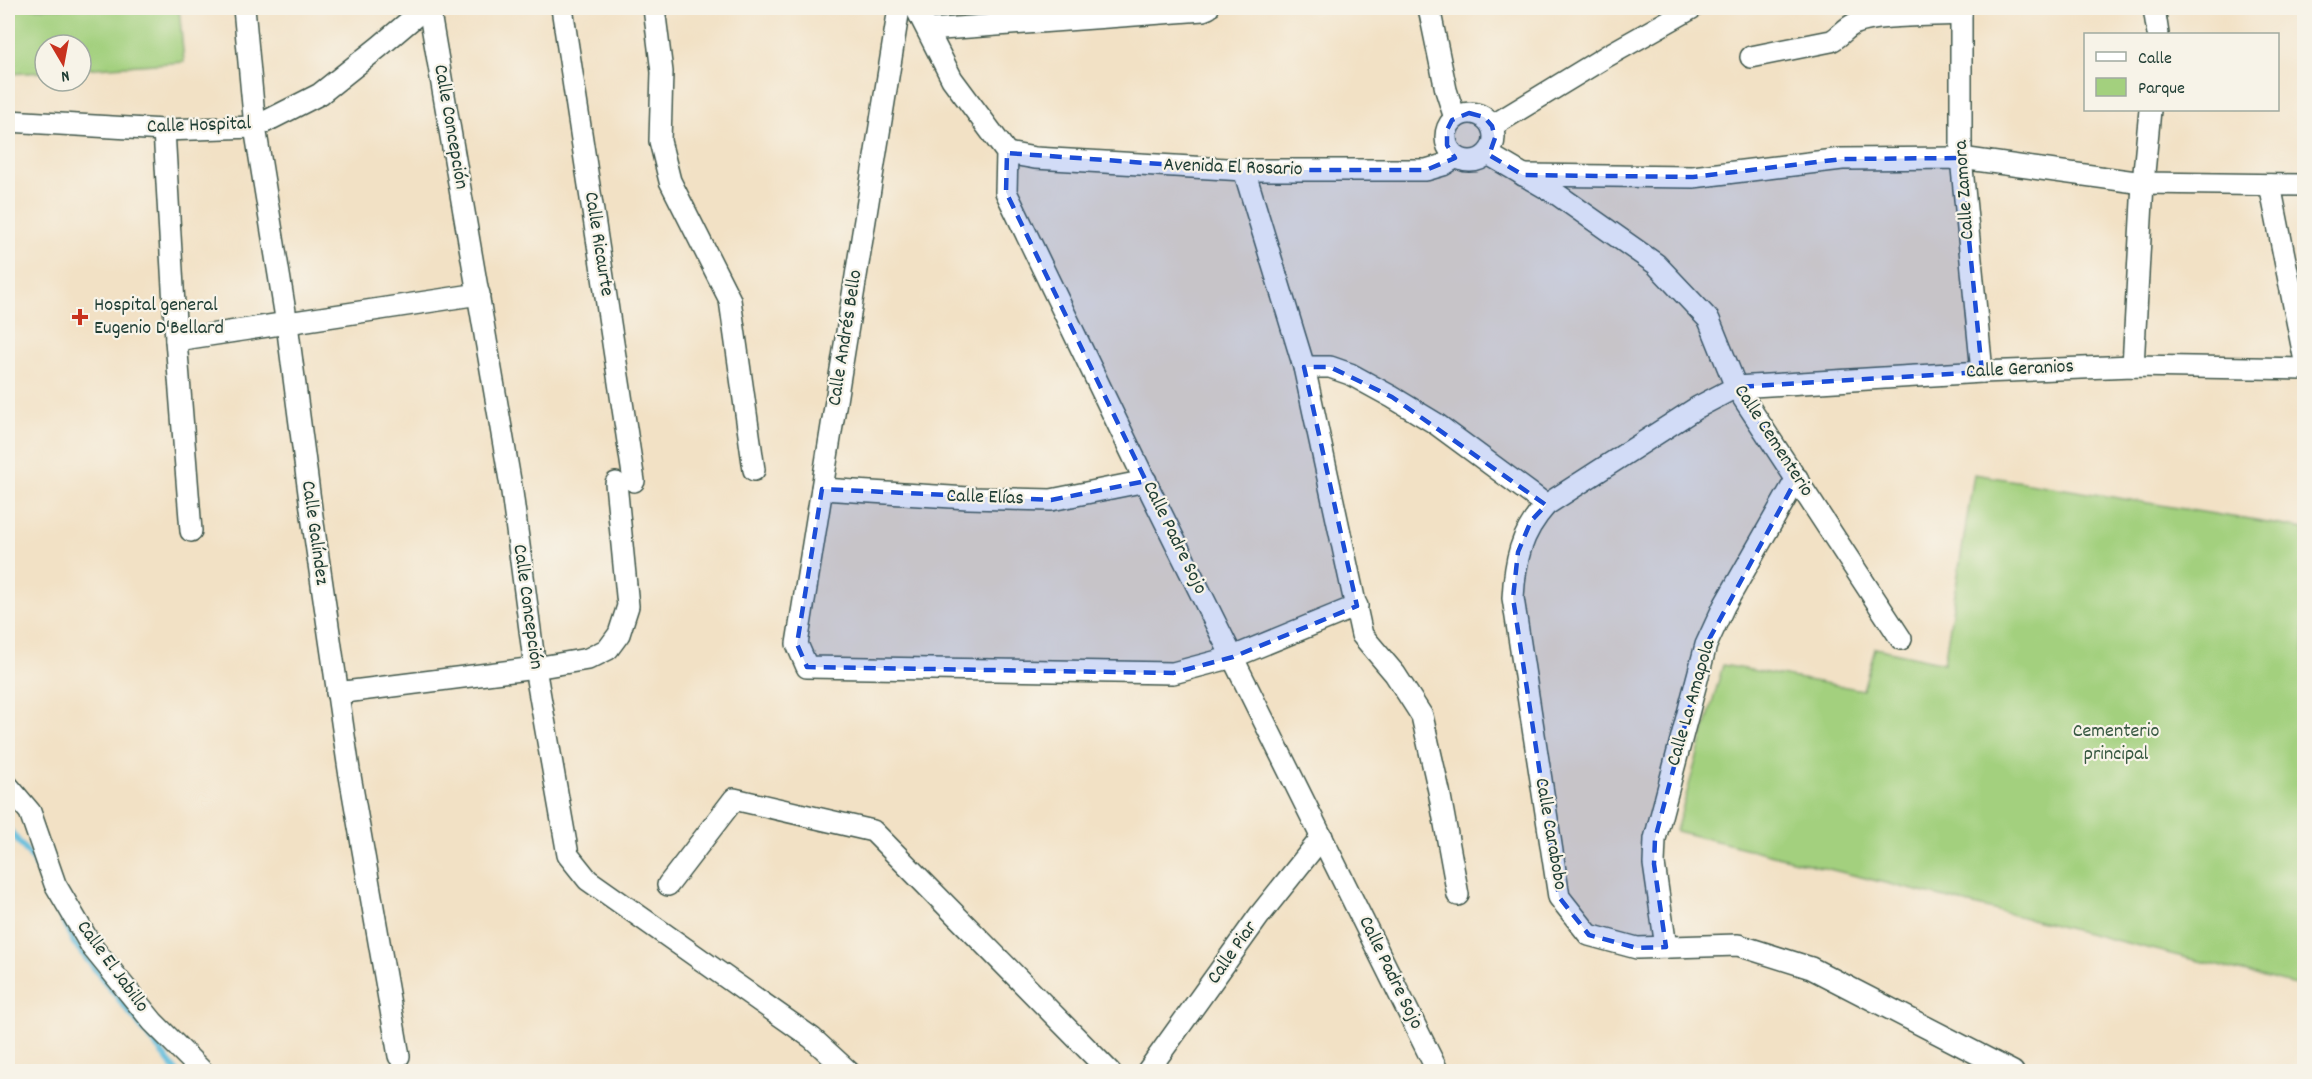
<svg xmlns="http://www.w3.org/2000/svg" width="2312" height="1079" font-family="Dekko,sans-serif">
	<rect width="100%" height="100%" fill="#f7f3e8"/>
	<filter id="ink" filterUnits="userSpaceOnUse"><feTurbulence type="fractalNoise" baseFrequency=".0167" numOctaves="2"/><feDisplacementMap in="SourceGraphic" scale="12" xChannelSelector="R" yChannelSelector="G"/><feConvolveMatrix kernelMatrix="1 2 1 2 8 2 1 2 1" color-interpolation-filters="sRGB"/></filter>
	<filter id="wash" filterUnits="userSpaceOnUse"><feTurbulence type="fractalNoise" baseFrequency=".008" numOctaves="4" result="noise"/><feDisplacementMap in="SourceGraphic" scale="24" xChannelSelector="R" yChannelSelector="G"/><feGaussianBlur stdDeviation="1.35" result="paint"/><feColorMatrix in="noise" values="0 0 0 0 0 0 0 0 0 0 0 0 0 0 0 0 0 1.4 0 .05"/><feComposite in="paint" operator="in"/></filter>
	<g filter="url(#wash)">
		<rect width="100%" height="100%" fill="#f2e1c5"/>
		<g fill="#a3d07e" stroke="#618659" stroke-width="1.5">
			<polygon points="8,8 179,8 184,62 81,69 81,45 45,45 45,72 8,74"/>
			<polygon points="1974,474 2304,529 2304,987 1676,831 1723,665 1863,690 1875,648 1944,663"/>
		</g>
		<g fill="none" stroke-linecap="round" stroke-linejoin="round">
			<g stroke="#5ebcdc" stroke-width="6">
				<polyline points="8,828 34,861 43,880"/>
				<polyline points="54,903 74,943 177,1072"/>
			</g>
		</g>
	</g>
	<g filter="url(#ink)">
		<g fill="none" stroke-linecap="round" stroke-linejoin="round">
			<g stroke="#3f564a" stroke-width="24">
				<g id="street">
					<polyline points="244,8 255,127 287,324 312,516 349,770 399,1056"/>
					<polyline points="429,8 512,492 535,668 568,855 588,880 812,1038 849,1072"/>
					<polyline points="562,8 634,481"/>
					<polyline points="654,8 662,72 660,141 670,181 730,300 754,470"/>
					<polyline points="899,8 797,644 807,667 1173,673 1233,657 1357,606"/>
					<polyline points="916,8 952,79 1007,153 1006,192 1152,495 1438,1072"/>
					<polyline points="1429,8 1446,90 1455,118"/>
					<polyline points="1961,8 1961,158 1982,372"/>
					<polyline points="2154,8 2158,34"/>
					<polyline points="928,30 1203,10 1208,8"/>
					<path d="M 1751,57 L 1831,41 C 1840,37 1845,28 1854,24 C 1877,14 1934,16 1961,14"/>
					<circle cx="1470" cy="137" r="24"/>
					<polyline points="8,121 164,130 255,127 320,94 379,47 425,8"/>
					<polyline points="1492,126 1607,56 1692,8"/>
					<polyline points="164,130 176,340 191,531"/>
					<polyline points="1007,153 1035,158 1244,170 1426,170 1443,165 1456,157"/>
					<polyline points="1488,154 1558,195 1656,264 1709,320 1736,387 1901,639"/>
					<polyline points="1244,170 1304,367 1362,635 1395,674 1422,716 1439,791 1458,895"/>
					<polyline points="1523,175 1693,177 1842,159 1961,158 2143,183 2304,185"/>
					<polyline points="2270,185 2304,356"/>
					<polyline points="176,340 479,294"/>
					<polyline points="2133,366 2143,183 2150,110"/>
					<polyline points="1304,367 1330,367 1350,374 1392,397 1435,423 1546,505"/>
					<polyline points="822,489 968,498 1051,500 1146,481"/>
					<polyline points="337,693 535,668 588,659 608,649 619,634 628,606 616,483"/>
					<polyline points="8,786 30,812 55,884 92,947 153,1022 203,1072"/>
					<polyline points="668,885 734,799 873,831 1110,1072"/>
					<polyline points="1666,947 1654,864 1655,839 1706,645 1724,606 1797,478"/>
					<polyline points="1147,1072 1259,916 1322,837"/>
					<path d="M 2013,1072 L 1811,968 L 1738,945 L 1637,948 L 1589,935 L 1559,897 L 1513,598 C 1515,561 1520,534 1546,505 L 1698,407 L 1736,387 L 1982,372 L 2133,366 L 2304,369"/>
				</g>
			</g>
			<use href="#street" stroke="#fff" stroke-width="21"/>
		</g>
	</g>
	<path fill="#1d4ed8" fill-opacity="0.2" stroke="#1d4ed8" stroke-width="4.5" stroke-dasharray="12 8" stroke-linejoin="round" d="M 1469,113 L 1484,117 L 1492,126 L 1495,138 L 1489,155 L 1523,175 L 1693,177 L 1842,159 L 1961,158 L 1982,372 L 1736,387 L 1797,478 L 1706,645 L 1655,839 L 1654,864 L 1666,947 L 1637,948 L 1589,935 L 1559,897 L 1513,598 L 1518,552 L 1531,521 L 1546,505 L 1392,397 L 1330,367 L 1304,367 L 1357,606 L 1233,657 L 1173,673 L 807,667 L 797,644 L 822,489 L 1051,500 L 1146,481 L 1006,192 L 1007,153 L 1244,170 L 1426,170 L 1455,158 L 1447,145 L 1447,130 L 1452,120 Z"/>
	<path fill="#c8321e" stroke="#f7f3e8" stroke-width="2" d="M77 308h6v6h6v6h-6v6h-6v-6h-6v-6h6z"/>
	<g text-anchor="middle" dominant-baseline="central" stroke-width="4.5" stroke-linejoin="round" paint-order="stroke">
		<g font-size="20" fill="#1f3d34" stroke="#f7f3e8">
			<text transform="translate(199 126) rotate(-2)">Calle Hospital</text>
			<text transform="translate(450 127) rotate(80)">Calle Concepción</text>
			<text transform="translate(1233 168) rotate(2)">Avenida El Rosario</text>
			<text transform="translate(1965 190) rotate(-94)">Calle Zamora</text>
			<text transform="translate(598 244) rotate(81)">Calle Ricaurte</text>
			<text transform="translate(846 338) rotate(-81)">Calle Andrés Bello</text>
			<text transform="translate(2020 370) rotate(-3)">Calle Geranios</text>
			<text transform="translate(1773 441) rotate(57)">Calle Cementerio</text>
			<text transform="translate(985 498) rotate(2)">Calle Elías</text>
			<text transform="translate(314 533) rotate(82)">Calle Galíndez</text>
			<text transform="translate(1174 538) rotate(64)">Calle Padre Sojo</text>
			<text transform="translate(527 607) rotate(82)">Calle Concepción</text>
			<text transform="translate(1692 703) rotate(-74)">Calle La Amapola</text>
			<text transform="translate(1550 834) rotate(80)">Calle Carabobo</text>
			<text transform="translate(1233 953) rotate(-55)">Calle Piar</text>
			<text transform="translate(112 967) rotate(54)">Calle El Jabillo</text>
			<text transform="translate(1390 973) rotate(64)">Calle Padre Sojo</text>
		</g>
		<g font-size="20" fill="#1f3d34" stroke="#f7f3e8" text-anchor="start">
			<text x="94" y="306">Hospital general<tspan x="94" dy="23">Eugenio D'Bellard</tspan></text>
		</g>
		<g font-size="20" fill="#395a43" stroke="#f7f3e8">
			<text x="2116" y="732">Cementerio<tspan x="2116" dy="23">principal</tspan></text>
		</g>
	</g>
	<rect width="2312" height="1079" fill="none" stroke="#f7f3e8" stroke-width="30"/>
	<rect x="2084" y="33" width="195" height="78" fill="#f7f3e8" stroke="#a1aaa0" stroke-width="1.5"/>
	<rect x="2096" y="52" width="30" height="9" fill="#ffffff" stroke="#a1aaa0" stroke-width="1.5"/>
	<text x="2138" y="63" font-size="18" fill="#1f3d34">Calle</text>
	<rect x="2096" y="78" width="30" height="18" fill="#a3d07e" stroke="#a1aaa0" stroke-width="1.5"/>
	<text x="2138" y="93" font-size="18" fill="#1f3d34">Parque</text>
	<g transform="translate(63 63) rotate(170)"><circle r="28" fill="#f7f3e8" stroke="#a1aaa0" stroke-width="1.5"/>
	<path d="M0-4.5L10 22L0 15L-10 22Z" fill="#c8321e"/>
	<text y="-9" font-size="16" font-weight="bold" text-anchor="middle" fill="#1f3d34">N</text>
	</g>
</svg>
